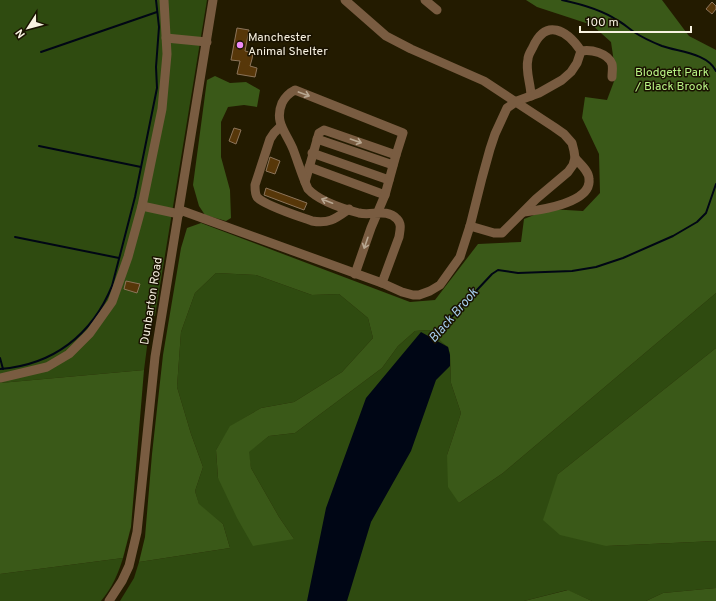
<svg xmlns="http://www.w3.org/2000/svg" width="716" height="601" font-family="Overpass,sans-serif">
	<rect width="100%" height="100%" fill="#231b00"/>
	<g fill="#2f4b10">
		<polygon points="0,0 207,0 155,316 151,316 144,370 0,383"/>
		<path d="M 216,273 L 256,275 L 312,295 L 339,294 L 368,318 L 373,338 L 342,372 L 294,402 L 261,408 L 231,426 L 216,450 L 218,478 L 294,539 L 279,517 L 251,468 L 248,452 L 269,436 L 295,433 L 382,368 L 398,346 L 415,331 L 429,330 C 436,335 440,342 448,347 L 450,355 L 451,383 L 461,413 L 447,455 L 459,503 L 503,473 L 716,293 L 716,348 L 558,474 L 606,546 L 716,541 L 716,588 L 663,593 L 646,601 L 592,601 L 567,590 L 524,601 L 120,601 L 134,578 L 139,562 L 230,548 L 223,524 L 199,505 L 195,491 L 203,467 L 191,434 L 177,387 L 181,332 L 195,293 Z"/>
		<path d="M 123,558 C 118,574 112,588 101,601 L 0,601 L 0,574 Z"/>
	</g>
	<g fill="#3a5918">
		<path d="M 526,0 L 662,0 L 689,36 L 716,50 L 716,293 L 503,473 L 459,503 L 448,487 L 447,455 L 461,413 L 451,383 L 450,355 L 448,347 C 440,342 436,335 429,330 L 415,331 L 398,346 L 382,368 L 295,433 L 269,436 L 249,452 L 251,468 L 279,517 L 294,539 L 253,546 L 237,518 L 218,478 L 216,450 L 230,426 L 261,408 L 294,402 L 342,372 L 373,338 L 368,318 L 339,294 L 312,295 L 256,275 L 216,273 L 195,293 L 181,332 L 177,387 L 191,434 L 203,467 L 195,491 L 199,504 L 223,524 L 230,548 L 139,562 L 145,537 L 152,454 L 163,355 L 181,248 L 187,228 L 201,223 L 410,302 L 435,300 L 478,244 L 521,242 L 524,219 L 549,209 L 583,211 L 600,193 L 599,154 L 582,118 L 585,97 L 607,100 L 616,76 L 611,42 L 592,25 L 537,7 Z"/>
		<polygon points="215,76 230,83 246,82 260,90 257,107 244,105 228,107 221,122 221,157 230,190 231,218 226,221 205,215 199,206 193,185 207,80"/>
		<polygon points="716,348 716,541 606,546 560,535 543,520 558,474"/>
		<polygon points="144,370 131,527 123,558 0,574 0,383"/>
		<polygon points="716,588 716,601 646,601 663,593"/>
		<polygon points="568,590 592,601 524,601"/>
	</g>
	<polygon fill="#000615" points="421,332 448,347 450,355 450,366 436,380 411,451 371,522 347,601 307,601 326,508 366,398"/>
	<g fill="none" stroke-linecap="round" stroke-linejoin="round">
		<g stroke="#000615" stroke-width="2">
			<path d="M 562,0 C 581,4 600,9 617,20 C 623,23 628,28 634,32 C 643,38 652,42 662,46 C 679,52 707,53 716,71"/>
			<polyline points="41,52 157,12"/>
			<polyline points="39,146 141,167"/>
			<polyline points="15,237 119,258"/>
			<polyline points="430,340 492,274 498,270 518,273 572,271 596,267 623,258 673,236 697,222 706,213 716,184"/>
			<polyline points="0,358 3,369"/>
			<path d="M 0,369 C 53,365 92,335 112,286 L 135,197 L 157,88 L 156,67 L 159,27 L 156,0"/>
		</g>
	</g>
	<g fill="#573709" stroke="#8c745a">
		<polygon points="712,2 716,6 716,9 712,14 706,9"/>
		<polygon points="237,28 249,30 245,51 253,53 252,59 250,66 257,68 255,77 237,74 240,61 231,60"/>
		<polygon points="234,128 241,130 236,144 229,141"/>
		<polygon points="270,157 280,161 275,174 266,171"/>
		<polygon points="266,188 307,203 304,210 264,195"/>
		<polygon points="126,281 140,284 137,293 124,289"/>
	</g>
	<g fill="none" stroke-linecap="round" stroke-linejoin="round">
		<g stroke="#795c41" stroke-width="9">
			<polyline points="345,0 386,36 411,49 484,81 554,127 564,134 572,143 574,151 575,158 573,165 568,172 536,199 502,233 494,233 470,226"/>
			<polyline points="425,0 437,10"/>
			<polyline points="166,38 207,42"/>
			<path d="M 531,96 C 531,84 525,71 528,59 C 528,55 531,51 533,47 C 546,18 567,30 581,51"/>
			<path d="M 281,126 L 274,133 L 270,139 L 255,185 C 255,189 255,194 257,197 C 263,205 301,217 312,221 C 329,224 335,219 349,209"/>
			<polyline points="317,139 393,165"/>
			<polyline points="312,153 389,180"/>
			<polyline points="309,167 385,195"/>
			<polyline points="305,182 319,133 324,130 396,155"/>
			<polyline points="142,206 179,214"/>
			<path d="M 180,210 L 382,283 L 402,292 L 413,295 L 419,295 L 430,291 L 440,285 L 460,257 L 470,226 L 482,178 L 490,149 L 495,134 L 507,108 L 517,101 L 539,93 L 562,80 L 571,72 L 577,63 L 581,51 C 591,49 608,53 612,64 C 613,68 612,72 612,77"/>
			<path d="M 524,212 C 540,210 592,203 589,179 C 589,171 580,164 575,158"/>
			<path d="M 355,274 L 371,228 L 385,195 L 396,155 L 403,133 L 295,90 C 289,93 285,97 282,103 C 274,122 286,132 293,149 C 298,162 302,176 308,189 C 319,201 344,209 359,213 C 372,216 387,208 397,219 C 402,224 400,230 399,237 L 382,283"/>
			<polyline points="0,378 47,367 69,354 90,333 112,302 128,257 142,206 162,109 167,54 164,0"/>
			<polyline points="109,601 122,581 129,566 137,532 155,357 213,0"/>
		</g>
	</g>
	<defs><path id="oneway-shaft" d="M-6 0H5M1.5-3L5.5 0L1.5 3" fill="none" stroke-width="1.6" stroke-linecap="round" stroke-linejoin="round"/></defs>
	<g stroke="#b8a791">
		<use href="#oneway-shaft" transform="translate(304 94) rotate(20)"/>
		<use href="#oneway-shaft" transform="translate(356 141) rotate(19)"/>
		<use href="#oneway-shaft" transform="translate(327 201) rotate(-159)"/>
		<use href="#oneway-shaft" transform="translate(366 243) rotate(109)"/>
	</g>
	<circle fill="#ee8bf7" stroke="#191200" stroke-width="1.5" cx="240" cy="45" r="4"/>
	<g text-anchor="middle" dominant-baseline="central" stroke-width="3" stroke-linejoin="round" paint-order="stroke">
		<g font-size="12" fill="#f8f2e1" stroke="#191200" text-anchor="start">
			<text x="248" y="38">Manchester<tspan x="248" dy="14">Animal Shelter</tspan></text>
		</g>
		<g font-size="12" fill="#b8f384" stroke="#191200">
			<text x="672" y="73">Blodgett Park<tspan x="672" dy="14">/ Black Brook</tspan></text>
		</g>
		<g font-size="12" fill="#f8f2e1" stroke="#191200">
			<text transform="translate(152 301) rotate(-81)">Dunbarton Road</text>
		</g>
		<g font-size="13" font-style="italic" fill="#a6ceed" stroke="#191200">
			<text transform="translate(454 316) rotate(-49)">Black Brook</text>
		</g>
	</g>
	<g transform="translate(28 28) rotate(234)" stroke="#191200" stroke-width="3" paint-order="stroke">
	<path d="M0-3L7 15L0 10L-7 15Z" fill="#f8f2e1"/>
	<text y="-6" font-size="11" font-weight="bold" text-anchor="middle" fill="#f8f2e1">N</text>
	</g>
	<path d="M580 26v6h111v-6" fill="none" stroke="#f8f2e1" stroke-width="2"/>
	<text x="586" y="26" font-size="12" fill="#f8f2e1" stroke="#191200" stroke-width="3" paint-order="stroke">100 m</text>
</svg>
